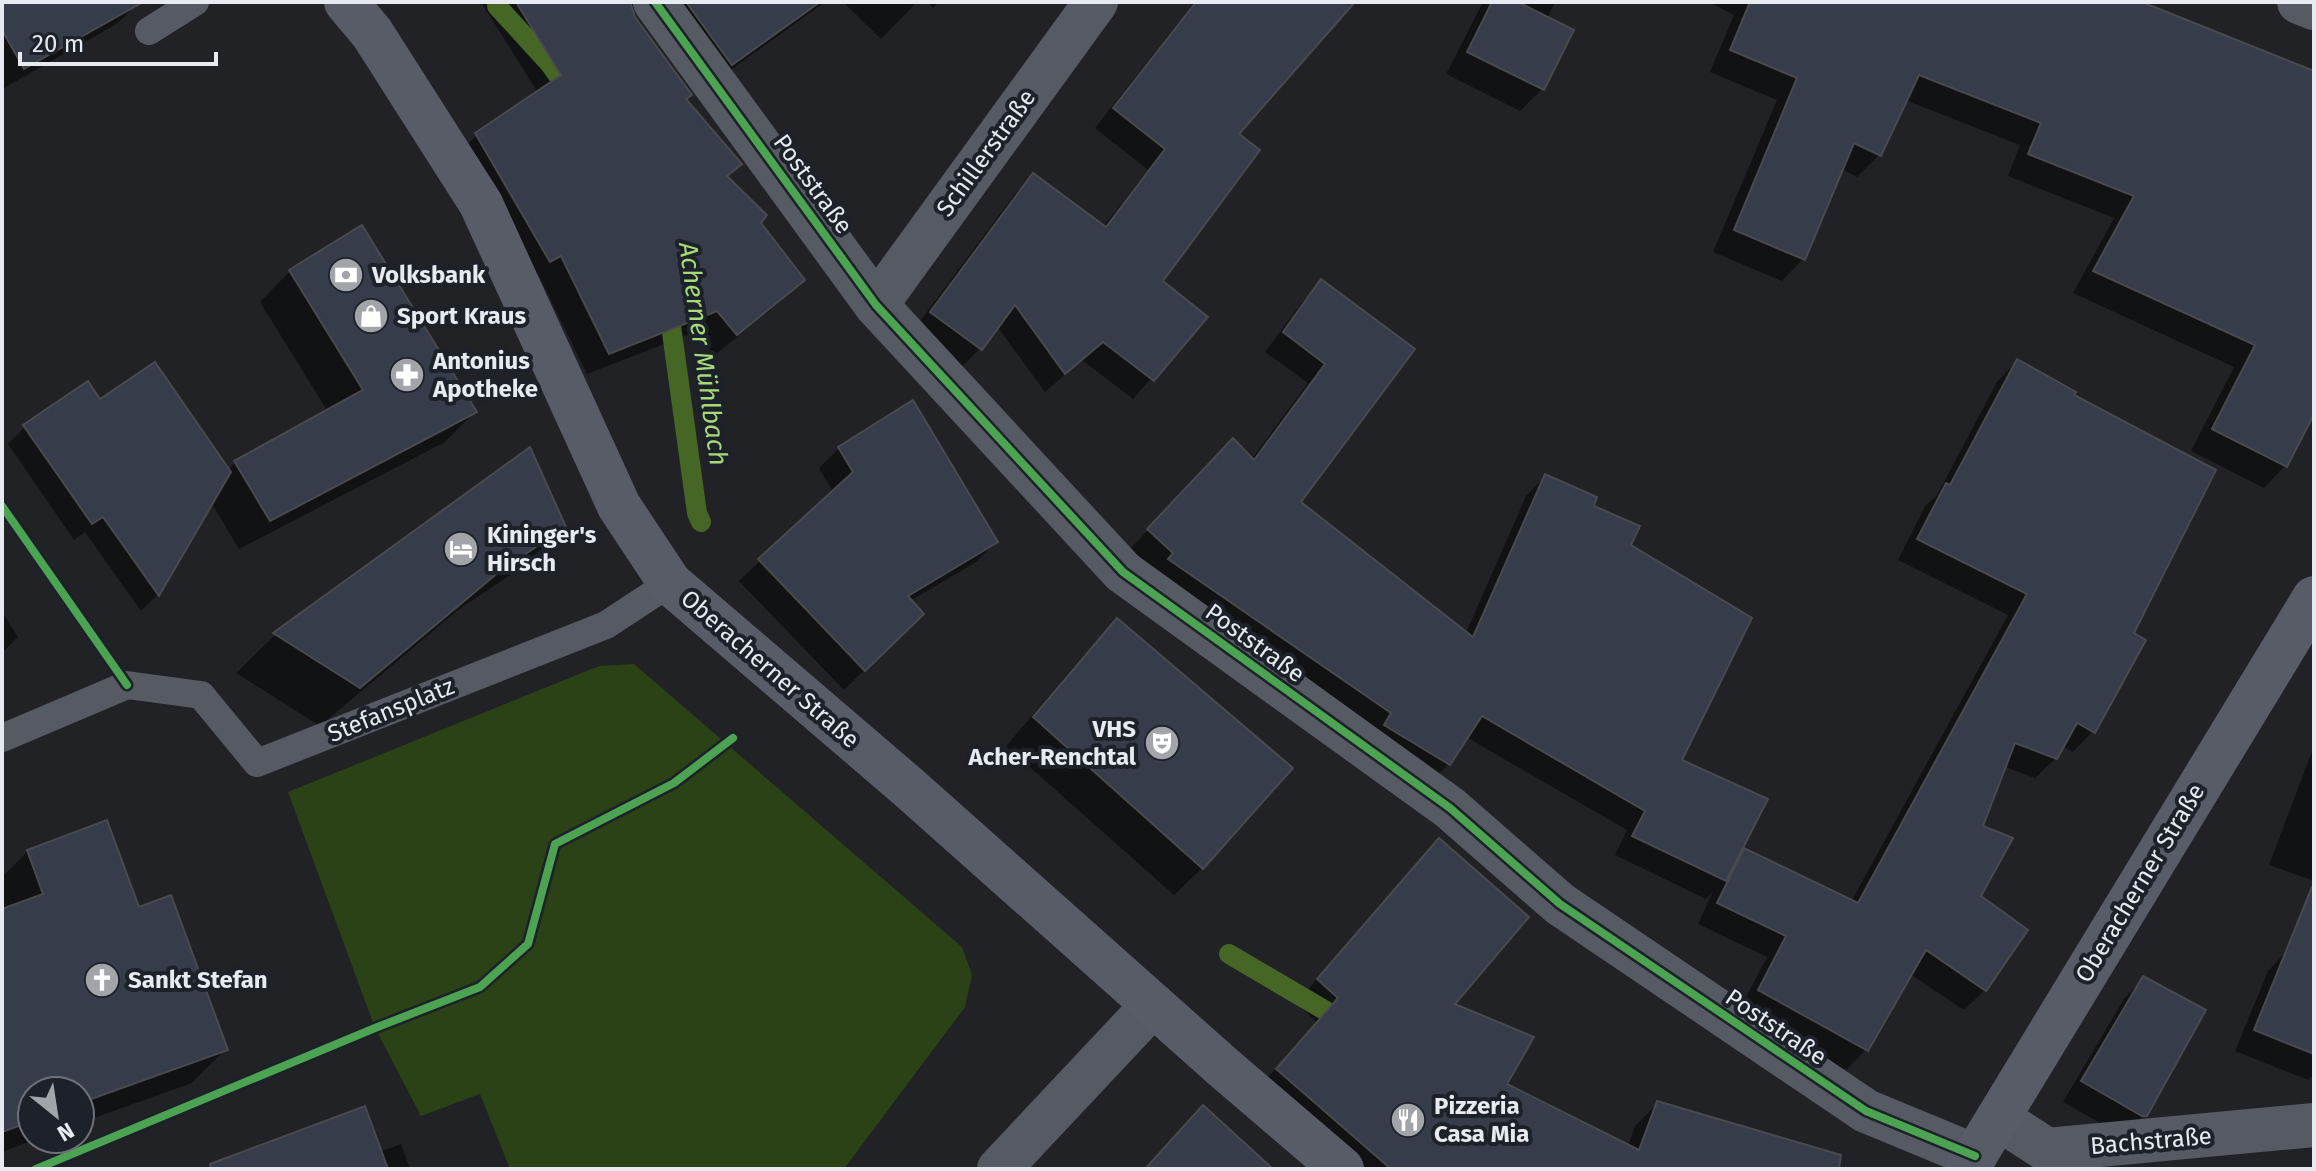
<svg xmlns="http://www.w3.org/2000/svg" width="2316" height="1171" font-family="'Fira Sans',sans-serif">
	<rect width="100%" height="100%" fill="#202226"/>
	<polygon fill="#2b4116" points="634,664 962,947 972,975 965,1007 844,1169 510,1169 480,1094 421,1116 375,1028 288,792 599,666"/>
	<g fill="#0007">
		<polygon points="2,2 137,2 138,3 118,23 4,88"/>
		<polygon points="481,2 629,2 633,17 684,100 739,164 725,178 802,279 781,301 715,355 695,332 587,374 539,276 528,282 455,156 477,135 538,93"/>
		<polygon points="646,2 825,2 710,85"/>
		<polygon points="843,2 917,2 881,39"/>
		<polygon points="927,2 939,2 933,8"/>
		<polygon points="1189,2 1352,2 1236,135 1160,281 1205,317 1133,399 1082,360 1045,392 997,326 980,348 961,368 912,332 1014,195 1033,176 1103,227 1148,170 1095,128 1192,5"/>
		<polygon points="1483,2 1555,2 1547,19 1571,31 1542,89 1520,111 1446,74"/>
		<polygon points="1709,2 2136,2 2314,74 2314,410 2285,466 2264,488 2191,451 2234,367 2073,293 2114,218 2008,176 2020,145 1905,100 1879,155 1857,177 1841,169 1803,259 1782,281 1713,252 1777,100 1710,72 1734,15"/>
		<polygon points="361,228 475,412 445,442 239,549 211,502 157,595 141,611 85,532 74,540 8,444 25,427 100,401 227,470 235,463 328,412 260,302 290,271"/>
		<polygon points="1322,282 1412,349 1298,502 1466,633 1526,496 1545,477 1592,507 1629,546 1679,761 1737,858 1745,850 1851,902 2008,615 1898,560 1925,506 1937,495 1997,382 2017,361 2132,634 2093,731 2073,752 2062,746 2056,758 2035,778 2003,766 1980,827 1978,897 1985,990 1964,1010 1910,974 1867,1049 1846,1070 1739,1011 1767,957 1698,924 1713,891 1706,899 1615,855 1627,830 1466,737 1449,764 1430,782 1151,578 1130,549 1215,460 1251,460 1308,383 1265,352 1303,301"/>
		<polygon points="839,448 996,542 976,562 910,601 901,634 844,690 739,581 833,492 819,468"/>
		<polygon points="529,450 564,526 524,566 458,610 320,726 236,673 275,635"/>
		<polygon points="2,612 18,637 2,653"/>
		<polygon points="1117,621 1202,868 1174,895 1006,746 1089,649"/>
		<polygon points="2314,746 2314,881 2269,865"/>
		<polygon points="1439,841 1452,1004 1504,1084 1628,1146 1635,1126 1658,1103 1792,1169 1342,1169 1254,1093 1317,1022 1296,1003"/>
		<polygon points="28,851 138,909 226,1049 192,1083 80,1123 80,1091 32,1091 32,1139 37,1139 2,1152 2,877"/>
		<polygon points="2288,950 2314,961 2314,1074 2308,1080 2235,1051 2268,971"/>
		<polygon points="2144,978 2145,1114 2124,1135 2121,1135 2063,1102 2124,999"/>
		<polygon points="401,1144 410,1169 234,1169 379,1152"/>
	</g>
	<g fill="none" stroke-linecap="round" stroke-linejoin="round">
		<g stroke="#466625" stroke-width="20">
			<polyline points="497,6 550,64 574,98"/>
			<polyline points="668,304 697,513 701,522"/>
			<polyline points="1229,954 1350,1025"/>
		</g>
	</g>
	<g fill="#373c4a" stroke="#494a4e" stroke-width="2">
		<polygon points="2,2 143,2 24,69 2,30"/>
		<polygon points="516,2 630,2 635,17 692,95 686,99 742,164 727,176 767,215 761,223 805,280 737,335 717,311 609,354 561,256 550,262 475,133 561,75"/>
		<polygon points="686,2 820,2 732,65"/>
		<polygon points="1196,2 1355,2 1239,134 1260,150 1163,281 1208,317 1154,381 1103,342 1065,374 1015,305 982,350 930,312 1033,173 1106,227 1165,149 1113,108"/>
		<polygon points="1492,2 1518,2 1574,30 1544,90 1467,52"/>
		<polygon points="1750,2 2142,2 2314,71 2314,414 2287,467 2212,429 2255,345 2093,271 2134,196 2028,154 2041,123 1919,75 1881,156 1854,143 1805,260 1734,230 1797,78 1730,50"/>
		<polygon points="362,225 477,412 270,521 234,461 363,390 289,270"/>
		<polygon points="1321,279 1415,349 1301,502 1473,637 1545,474 1597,497 1594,506 1640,526 1631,545 1752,618 1682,760 1768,799 1726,881 1632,836 1645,811 1482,716 1450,765 1384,725 1391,713 1168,559 1173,553 1147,529 1233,438 1254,460 1325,364 1283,332"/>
		<polygon points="2017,359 2076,392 2074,395 2216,470 2134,633 2146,640 2095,733 2077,723 2057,759 2015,743 1983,826 2013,838 1981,896 2028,930 1986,991 1926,950 1868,1051 1758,990 1786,936 1717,903 1744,848 1858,903 2027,594 1917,539 1946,483 1950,485"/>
		<polygon points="155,362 231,472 159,596 103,517 92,524 23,425 88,381 100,399"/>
		<polygon points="913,400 998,542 908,596 924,614 865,671 758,559 853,472 838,447"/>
		<polygon points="530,447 566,527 500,571 360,688 273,633"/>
		<polygon points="1117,618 1293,768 1203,869 1033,717"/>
		<polygon points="107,820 139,907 171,895 228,1050 80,1103 80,1091 32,1091 32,1121 2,1132 2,909 43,894 27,850"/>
		<polygon points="1439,838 1529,917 1455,1004 1534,1037 1507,1084 1639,1150 1657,1101 1841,1155 1839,1169 1391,1169 1276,1069 1338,998 1317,979"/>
		<polygon points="2312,887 2314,888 2314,1054 2254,1030"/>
		<polygon points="2143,976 2206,1010 2147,1116 2142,1116 2081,1081"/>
		<polygon points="1203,1105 1273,1169 1145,1169"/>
		<polygon points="365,1106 388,1169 211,1169 210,1164"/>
	</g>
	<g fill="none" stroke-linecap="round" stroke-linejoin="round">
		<g stroke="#565a63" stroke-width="28">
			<polyline points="149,31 195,2"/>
			<polyline points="2,738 127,685 201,695 257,763 606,625 670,583"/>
		</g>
		<g stroke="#565a63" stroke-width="44">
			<polyline points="655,2 876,305 1123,572 1450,808 1560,904 1866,1111 1975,1156"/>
			<polyline points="2299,2 2314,8"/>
			<polyline points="876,305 1096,2"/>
			<polyline points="1998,1118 2047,1150 2314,1125"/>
			<polyline points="999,1169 1153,1005"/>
		</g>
		<g stroke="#575c67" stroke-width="44">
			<polyline points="346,2 372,33 481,204 619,506 670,583 907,786 1223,1067 1342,1169"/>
			<polyline points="1967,1169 2314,598"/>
		</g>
		<g stroke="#1d2129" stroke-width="13">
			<g id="cycleway">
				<polyline points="655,2 876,305 1123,572 1450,808 1560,904 1866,1111 1975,1156"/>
				<polyline points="2,506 127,685"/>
				<polyline points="36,1169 375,1028 480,987 528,944 555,844 674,783 733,738"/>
			</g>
		</g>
		<use href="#cycleway" stroke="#4ca352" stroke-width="8"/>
	</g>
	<defs>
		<g id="bank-disc" transform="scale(1.8)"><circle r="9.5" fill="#a1a4a9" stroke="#1d2129"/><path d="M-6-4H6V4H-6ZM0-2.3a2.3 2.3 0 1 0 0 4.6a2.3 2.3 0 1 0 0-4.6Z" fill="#fff"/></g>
		<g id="shop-disc" transform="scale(1.8)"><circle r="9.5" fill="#a1a4a9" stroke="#1d2129"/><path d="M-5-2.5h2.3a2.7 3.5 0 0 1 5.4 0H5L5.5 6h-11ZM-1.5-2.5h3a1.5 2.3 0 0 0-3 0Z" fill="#fff"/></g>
		<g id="pharmacy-disc" transform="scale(1.8)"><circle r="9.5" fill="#a1a4a9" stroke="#1d2129"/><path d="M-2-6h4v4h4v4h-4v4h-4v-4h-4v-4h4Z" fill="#fff"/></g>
		<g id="hotel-disc" transform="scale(1.8)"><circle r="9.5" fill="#a1a4a9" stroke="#1d2129"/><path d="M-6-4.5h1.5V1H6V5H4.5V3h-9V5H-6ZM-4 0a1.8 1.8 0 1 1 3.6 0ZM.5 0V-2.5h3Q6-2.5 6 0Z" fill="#fff"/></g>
		<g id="theatre-disc" transform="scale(1.8)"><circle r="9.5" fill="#a1a4a9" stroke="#1d2129"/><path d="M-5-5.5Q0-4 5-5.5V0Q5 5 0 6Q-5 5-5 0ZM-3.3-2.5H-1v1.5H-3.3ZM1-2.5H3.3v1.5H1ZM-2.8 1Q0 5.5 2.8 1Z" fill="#fff"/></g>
		<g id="church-disc" transform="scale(1.8)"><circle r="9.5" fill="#a1a4a9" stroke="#1d2129"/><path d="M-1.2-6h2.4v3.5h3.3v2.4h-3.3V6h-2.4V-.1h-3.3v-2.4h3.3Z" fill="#fff"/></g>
		<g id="restaurant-disc" transform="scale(1.8)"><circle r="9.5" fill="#a1a4a9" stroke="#1d2129"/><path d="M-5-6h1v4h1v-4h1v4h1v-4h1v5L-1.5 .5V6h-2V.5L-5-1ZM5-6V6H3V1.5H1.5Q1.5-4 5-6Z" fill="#fff"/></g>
	</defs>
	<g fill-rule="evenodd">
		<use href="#bank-disc" x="346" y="275"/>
		<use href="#shop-disc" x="371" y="316"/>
		<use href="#pharmacy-disc" x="407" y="375"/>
		<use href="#hotel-disc" x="461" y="549"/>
		<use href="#theatre-disc" x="1162" y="743"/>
		<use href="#church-disc" x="102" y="980"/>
		<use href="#restaurant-disc" x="1408" y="1120"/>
	</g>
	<g text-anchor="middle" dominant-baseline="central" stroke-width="8" stroke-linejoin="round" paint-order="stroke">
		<g font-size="24" fill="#e7eaf0" stroke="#1d2129">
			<text transform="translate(986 153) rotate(-54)">Schillerstraße</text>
			<text transform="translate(813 184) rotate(54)">Poststraße</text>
			<text transform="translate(1255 643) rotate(36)">Poststraße</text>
			<text transform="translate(770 669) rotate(41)">Oberacherner Straße</text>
			<text transform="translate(391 710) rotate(-22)">Stefansplatz</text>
			<text transform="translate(2140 883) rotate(-59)">Oberacherner Straße</text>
			<text transform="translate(1776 1027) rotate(34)">Poststraße</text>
			<text transform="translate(2151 1141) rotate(-5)">Bachstraße</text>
		</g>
		<g font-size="24" font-weight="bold" fill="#e7eaf0" stroke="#1d2129" text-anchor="start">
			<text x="372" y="275">Volksbank</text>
			<text x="397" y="316">Sport Kraus</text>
			<text x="433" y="361">Antonius<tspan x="433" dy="28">Apotheke</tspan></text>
			<text x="487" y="535">Kininger's<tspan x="487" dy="28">Hirsch</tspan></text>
			<text x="1136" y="729" text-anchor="end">VHS<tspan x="1136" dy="28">Acher-Renchtal</tspan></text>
			<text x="128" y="980">Sankt Stefan</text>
			<text x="1434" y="1106">Pizzeria<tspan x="1434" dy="28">Casa Mia</tspan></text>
		</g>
		<g font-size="26" font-style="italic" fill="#a7da78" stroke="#1d2129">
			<text transform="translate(703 354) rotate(82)">Acherner Mühlbach</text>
		</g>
	</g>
	<rect width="2316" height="1171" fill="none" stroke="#e7eaf0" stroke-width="8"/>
	<g transform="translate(56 1115) rotate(150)"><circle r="38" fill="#1d2129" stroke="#6e7179" stroke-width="2"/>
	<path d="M0-6L14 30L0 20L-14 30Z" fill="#a1a4a9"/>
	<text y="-12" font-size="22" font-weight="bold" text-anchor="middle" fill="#e7eaf0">N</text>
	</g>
	<path d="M20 52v12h196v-12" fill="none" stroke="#e7eaf0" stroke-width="4"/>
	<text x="32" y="52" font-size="24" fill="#e7eaf0" stroke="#1d2129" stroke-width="6" paint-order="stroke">20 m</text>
</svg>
